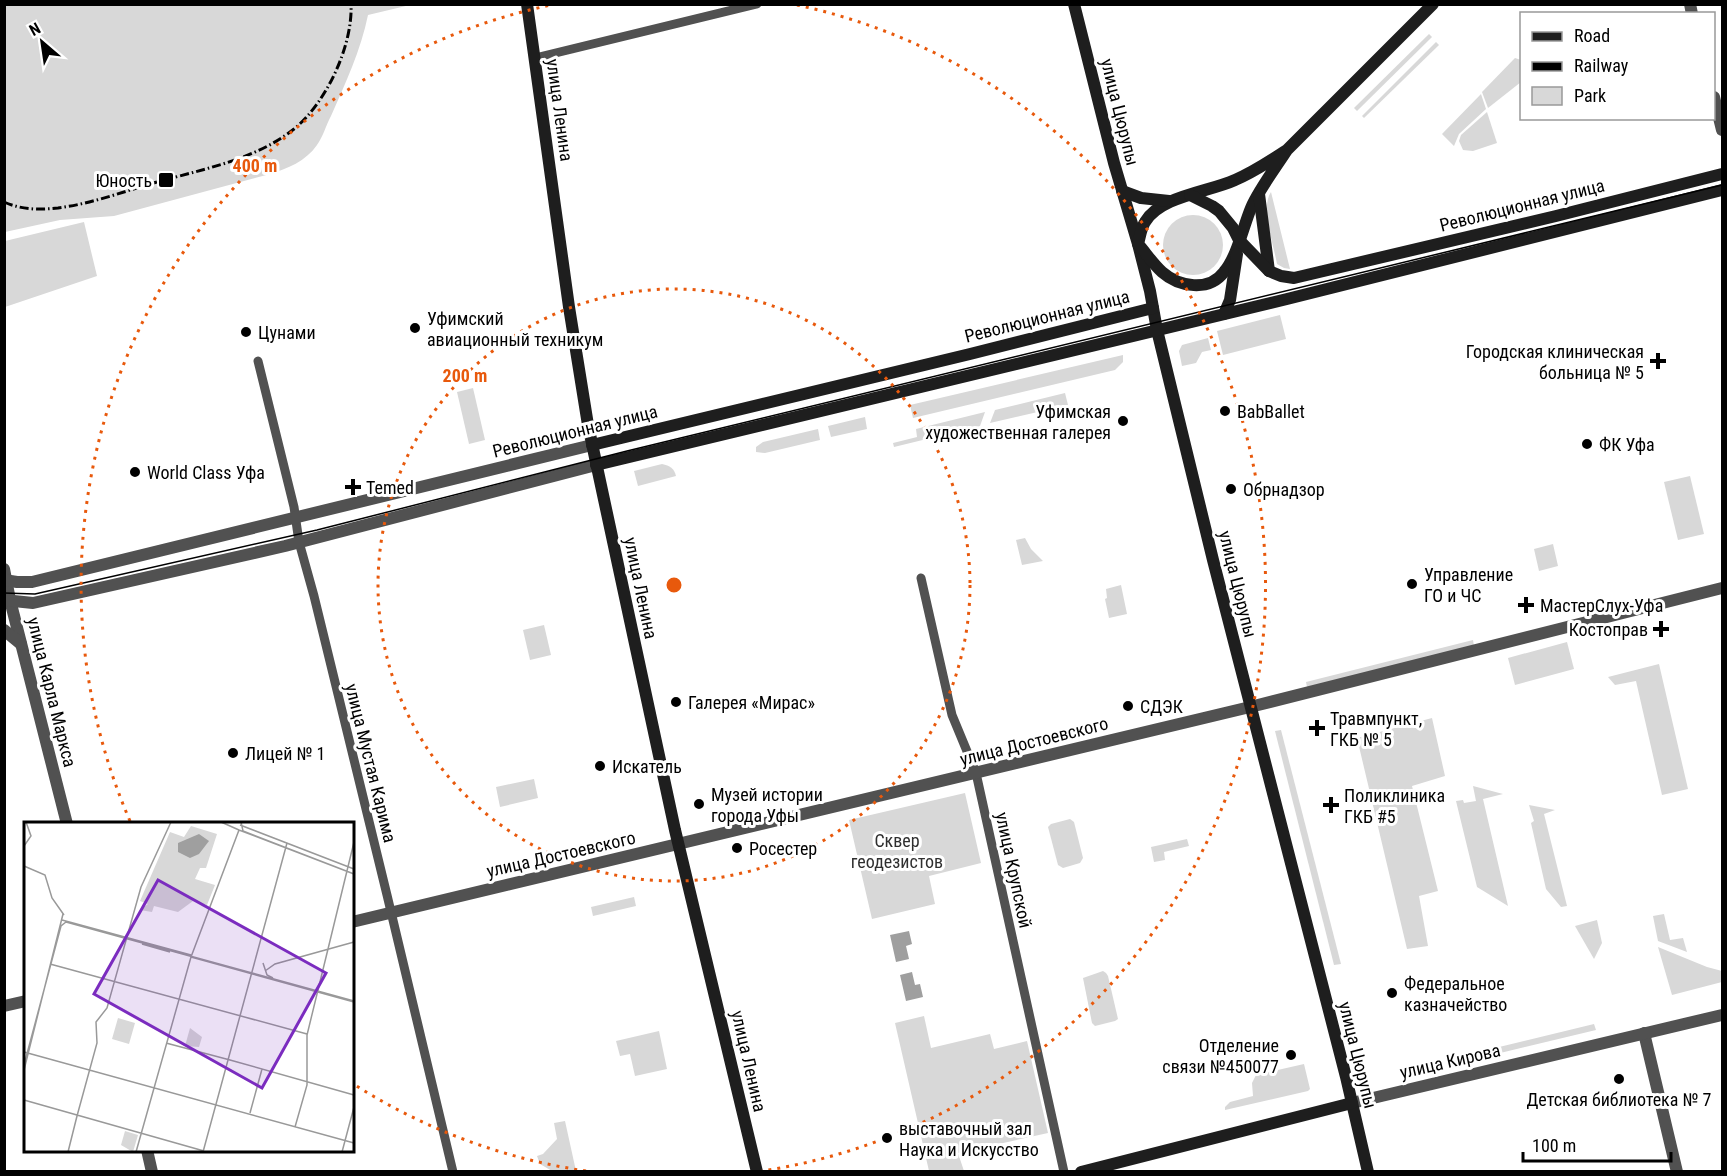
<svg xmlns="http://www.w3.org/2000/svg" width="1727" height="1176" font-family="'Roboto Condensed',sans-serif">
	<rect width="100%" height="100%" fill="#fff"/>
	<g fill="#d8d8d8">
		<path d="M 4,5 L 5,4 L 410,5 L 368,15 C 361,50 345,84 331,116 C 326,125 323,137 317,145 C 306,161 287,169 270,174 L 114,216 L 60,220 L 5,232 Z"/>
		<polygon points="1429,34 1432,37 1357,111 1354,108"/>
		<polygon points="1436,42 1439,45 1364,118 1362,116"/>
		<polygon points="1515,58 1521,60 1521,82 1488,108 1482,92"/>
		<polygon points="1481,94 1486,109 1459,134 1454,146 1442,134"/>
		<polygon points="1487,112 1497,143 1473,151 1463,150 1459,141 1461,135"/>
		<path d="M 1271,192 L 1290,269 L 1284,268 L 1277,264 C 1274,246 1260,207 1271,192 Z"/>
		<circle cx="1193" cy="245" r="30"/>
		<polygon points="84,222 97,276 5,307 5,298 6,298 4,292 5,241"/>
		<polygon points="1280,315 1286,339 1223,355 1217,331"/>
		<polygon points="1208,338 1211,350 1202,352 1196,363 1182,366 1179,351 1182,345"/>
		<polygon points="1123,355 1123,362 1115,370 913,418 910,405"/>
		<polygon points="473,388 485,440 469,444 457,392"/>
		<polygon points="1065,393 1068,405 990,423 995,410"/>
		<polygon points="985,412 980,426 894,447 893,443 917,437 916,429"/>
		<polygon points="865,417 867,429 831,437 828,426"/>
		<polygon points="818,429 820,440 765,453 756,452 756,447 763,442"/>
		<path d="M 662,464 C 670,466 674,468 676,476 L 638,486 L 634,471 Z"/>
		<polygon points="1690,476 1704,534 1678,540 1664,482"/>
		<polygon points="1025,538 1031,549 1043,561 1022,565 1016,540"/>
		<polygon points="1553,544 1558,566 1539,571 1534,549"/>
		<polygon points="1121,585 1127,614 1109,618 1105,599 1107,598 1106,589"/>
		<polygon points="544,625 551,655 530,660 523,630"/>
		<polygon points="1473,640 1474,646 1307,687 1306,682"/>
		<polygon points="1567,642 1574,669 1515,685 1508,658"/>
		<polygon points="1659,664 1688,789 1662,795 1636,681 1615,685 1608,677"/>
		<polygon points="1432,718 1445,776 1412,786 1438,891 1419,896 1428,946 1407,949 1357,738"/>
		<polygon points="1281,730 1341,964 1334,965 1275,731"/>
		<polygon points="534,779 538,798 500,807 496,787"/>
		<polygon points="1473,786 1503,794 1483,799 1508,906 1477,887 1456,801 1463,800 1464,803 1476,801"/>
		<polygon points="965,793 981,863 929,876 935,904 872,919 849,820"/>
		<polygon points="1529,805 1555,810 1544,814 1567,906 1561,907 1546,889 1531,823 1534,821"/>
		<polygon points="1070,819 1074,822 1083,858 1080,863 1063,868 1058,865 1048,827 1051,824"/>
		<polygon points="1187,839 1189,846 1164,852 1165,860 1154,862 1151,847"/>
		<polygon points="634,897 636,906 593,916 591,907"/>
		<polygon points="1664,914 1670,940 1683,938 1687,952 1658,941 1653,916"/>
		<polygon points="1597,920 1602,943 1594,959 1575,926"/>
		<polygon points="1658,947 1707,967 1722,971 1722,982 1672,995"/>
		<polygon points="1103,971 1106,973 1108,976 1118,1019 1115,1021 1095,1026 1092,1023 1083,978"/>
		<polygon points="924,1016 931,1048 990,1034 994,1049 1027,1041 1048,1133 958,1153 964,1171 929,1171 895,1023"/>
		<polygon points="1594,1024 1596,1030 1463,1062 1459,1061 1458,1057"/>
		<polygon points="659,1031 667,1069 635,1076 630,1054 620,1056 616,1041"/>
		<polygon points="1304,1064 1310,1089 1308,1091 1225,1110 1225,1107 1230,1102 1253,1096 1252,1083 1256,1075"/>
		<polygon points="565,1121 576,1171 552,1171 540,1164 537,1156 543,1154 557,1139 554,1123"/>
	</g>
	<g fill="#9f9f9f">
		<polygon points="909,931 912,944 906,946 909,959 896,962 890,935"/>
		<polygon points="912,972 915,985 920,984 923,997 906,1001 900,975"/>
	</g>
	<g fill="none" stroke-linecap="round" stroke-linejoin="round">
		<g stroke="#515151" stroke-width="9">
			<polyline points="535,58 757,4"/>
			<polyline points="258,361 294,507 299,542 314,596 387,895 453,1172"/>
			<polyline points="921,578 952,715 976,773 1064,1172"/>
		</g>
		<g stroke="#515151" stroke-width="12">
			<polyline points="1690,4 1692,14"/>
			<polyline points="1714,97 1722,130"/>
			<polyline points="4,569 10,600 67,824"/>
			<polyline points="4,580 17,582 32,582 592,445"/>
			<polyline points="4,600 33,603 285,546 596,465"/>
			<polyline points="4,630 21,644"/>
			<polyline points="352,922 1250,707 1722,588"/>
			<polyline points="4,1006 26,1001"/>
			<polyline points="1644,1033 1677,1172"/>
			<polyline points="1352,1103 1722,1015"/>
			<polyline points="147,1150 152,1172"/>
		</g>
		<g stroke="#1e1e1e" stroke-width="12">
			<polyline points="527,4 569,307 588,425 675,830 757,1172"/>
			<polyline points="1074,4 1114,163 1138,244 1150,291 1157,330 1213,560 1346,1077 1368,1172"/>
			<path d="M 1287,150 C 1276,167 1258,191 1251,208 C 1243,227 1237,257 1224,272 C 1209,292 1179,287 1162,272 C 1153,264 1146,253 1138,244 C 1140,237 1141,228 1145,222 C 1160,196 1209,192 1235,180 C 1254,172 1270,161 1287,150 L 1433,4"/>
			<polyline points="1122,191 1141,198 1169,201"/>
			<polyline points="1259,194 1269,271"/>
			<polyline points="1190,195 1212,206 1219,211 1233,228 1239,240 1269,271 1281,276 1294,278 1556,216 1722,174"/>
			<polyline points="1224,314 1230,300 1237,254"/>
			<polyline points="592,445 970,354 1153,308"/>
			<polyline points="596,465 1287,299 1722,190"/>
			<polyline points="1081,1172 1352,1103"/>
		</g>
		<polyline stroke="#000" stroke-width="1.5" points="4,593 35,594 317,530 627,451 1722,185"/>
		<path stroke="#000" stroke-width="3" stroke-dasharray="9 3 1.5 3" stroke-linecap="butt" d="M 4,202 C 22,210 40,210 58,208 C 89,204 120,193 150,184 C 198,170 254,161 294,129 C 326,103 353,46 351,4"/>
	</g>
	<g fill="none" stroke="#e8590c" stroke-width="3" stroke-dasharray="3 6">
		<circle cx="674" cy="585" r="296"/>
		<path d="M586 1171A593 593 0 0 1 355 1085M130 821A593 593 0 0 1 551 5M797 5A593 593 0 0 1 762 1171"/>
	</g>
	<g fill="#000" stroke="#fff" stroke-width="2">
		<rect x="158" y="172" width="16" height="16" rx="3"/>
		<circle cx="415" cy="328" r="6"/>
		<circle cx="246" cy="332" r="6"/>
		<path d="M1655 352h6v6h6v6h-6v6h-6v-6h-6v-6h6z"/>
		<circle cx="1225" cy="411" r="6"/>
		<circle cx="1123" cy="421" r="6"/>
		<circle cx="1587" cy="444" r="6"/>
		<circle cx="135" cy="472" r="6"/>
		<path d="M350 478h6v6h6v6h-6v6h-6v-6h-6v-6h6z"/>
		<circle cx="1231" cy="489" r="6"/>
		<circle cx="1412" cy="584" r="6"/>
		<path d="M1523 596h6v6h6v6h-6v6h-6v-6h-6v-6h6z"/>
		<path d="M1658 620h6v6h6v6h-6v6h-6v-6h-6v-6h6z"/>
		<circle cx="676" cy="702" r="6"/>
		<circle cx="1128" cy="706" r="6"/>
		<path d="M1314 719h6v6h6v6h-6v6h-6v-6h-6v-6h6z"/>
		<circle cx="233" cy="753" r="6"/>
		<circle cx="600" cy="766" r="6"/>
		<circle cx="699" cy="804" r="6"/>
		<path d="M1328 796h6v6h6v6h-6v6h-6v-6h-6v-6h6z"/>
		<circle cx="737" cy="848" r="6"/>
		<circle cx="1392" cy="993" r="6"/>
		<circle cx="1291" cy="1055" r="6"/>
		<circle cx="1619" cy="1079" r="6"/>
		<circle cx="887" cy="1138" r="6"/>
	</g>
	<g text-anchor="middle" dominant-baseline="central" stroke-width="6" stroke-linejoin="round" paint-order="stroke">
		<g font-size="18" fill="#000" stroke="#fff">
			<text transform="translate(560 110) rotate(82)">улица Ленина</text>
			<text transform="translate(1120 112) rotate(76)">улица Цюрупы</text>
			<text transform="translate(1522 205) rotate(-14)">Революционная улица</text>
			<text transform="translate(1047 316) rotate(-14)">Революционная улица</text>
			<text transform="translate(575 431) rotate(-14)">Революционная улица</text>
			<text transform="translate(1238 584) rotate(76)">улица Цюрупы</text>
			<text transform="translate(641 588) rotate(78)">улица Ленина</text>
			<text transform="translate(52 692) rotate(76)">улица Карла Маркса</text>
			<text transform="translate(1034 741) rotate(-14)">улица Достоевского</text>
			<text transform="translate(371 763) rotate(76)">улица Мустая Карима</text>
			<text transform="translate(561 854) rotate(-13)">улица Достоевского</text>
			<text transform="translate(1014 870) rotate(78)">улица Крупской</text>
			<text transform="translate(1358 1055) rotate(76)">улица Цюрупы</text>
			<text transform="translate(749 1061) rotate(77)">улица Ленина</text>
			<text transform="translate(1450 1061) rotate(-13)">улица Кирова</text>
		</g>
		<g font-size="18" fill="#000" stroke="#fff" text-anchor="start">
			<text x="152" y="180" text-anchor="end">Юность</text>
			<text x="427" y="318">Уфимский<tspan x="427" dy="21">авиационный техникум</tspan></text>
			<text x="258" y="332">Цунами</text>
			<text x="1644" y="351" text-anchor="end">Городская клиническая<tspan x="1644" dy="21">больница № 5</tspan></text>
			<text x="1111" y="411" text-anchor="end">Уфимская<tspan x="1111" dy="21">художественная галерея</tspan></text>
			<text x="1237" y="411">BabBallet</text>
			<text x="1599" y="444">ФК Уфа</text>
			<text x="147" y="472">World Class Уфа</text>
			<text x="366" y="487">Temed</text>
			<text x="1243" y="489">Обрнадзор</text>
			<text x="1424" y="574">Управление<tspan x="1424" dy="21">ГО и ЧС</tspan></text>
			<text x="1540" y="605">МастерСлух-Уфа</text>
			<text x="1648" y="629" text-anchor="end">Костоправ</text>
			<text x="688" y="702">Галерея «Мирас»</text>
			<text x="1140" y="706">СДЭК</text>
			<text x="1330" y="718">Травмпункт,<tspan x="1330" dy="21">ГКБ № 5</tspan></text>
			<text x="245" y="753">Лицей № 1</text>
			<text x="612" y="766">Искатель</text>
			<text x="711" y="794">Музей истории<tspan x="711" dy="21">города Уфы</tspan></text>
			<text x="1344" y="795">Поликлиника<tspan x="1344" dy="21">ГКБ #5</tspan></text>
			<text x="749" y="848">Росестер</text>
			<text x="1404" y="983">Федеральное<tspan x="1404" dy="21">казначейство</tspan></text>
			<text x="1279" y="1045" text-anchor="end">Отделение<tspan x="1279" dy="21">связи №450077</tspan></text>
			<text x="1619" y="1099" text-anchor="middle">Детская библиотека № 7</text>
			<text x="899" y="1128">выставочный зал<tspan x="899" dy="21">Наука и Искусство</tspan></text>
		</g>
		<g font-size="18" fill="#2f2f2f" stroke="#fff">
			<text x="897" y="840">Сквер<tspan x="897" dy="21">геодезистов</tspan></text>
		</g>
	</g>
	<g transform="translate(24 822)">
		<rect width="330" height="330" fill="#fff"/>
		<path d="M 167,4 L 193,12 L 182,46 L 176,46 L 171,57 L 191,63 L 183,83 L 169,79 L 154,90 L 130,84 L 128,90 L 116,88 L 124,82 L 116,79 L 146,10 L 160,15 ZM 94,196 L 111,201 L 105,222 L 88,217 ZM 166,206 L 178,215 L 175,225 L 161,224 ZM 101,309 L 114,313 L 109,330 L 97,323 Z" fill="#d8d8d8"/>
		<path d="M 175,12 L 185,19 L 175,32 L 166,36 L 154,30 L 154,21 Z" fill="#9f9f9f"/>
		<path fill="none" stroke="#999" stroke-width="1.5" d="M 197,0 L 215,8M 217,0 L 219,9 L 330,52M 216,3 L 330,47M 0,24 L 7,14 L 2,0M 0,44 L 21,53 L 28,76 L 40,93M 38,98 L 167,133M 118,122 L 146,130M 304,127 L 330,20M 167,135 L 330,180M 239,141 L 243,153 L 249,156M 26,142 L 283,212M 241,149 L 251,142 L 330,120M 142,221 L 206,238M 0,230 L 330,321M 206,238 L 330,273M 0,243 L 37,104 L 42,100 L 330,179M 0,248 L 39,92M 0,278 L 180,329M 226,291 L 238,247M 53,294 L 73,221 L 72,200 L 83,186 L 117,65 L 147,0M 271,305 L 283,263 L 283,213 L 304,127M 44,330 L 53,294M 112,330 L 167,135 L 215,8 L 330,52M 179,330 L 263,21M 318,330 L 330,285"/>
		<path fill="#7b2cbf" fill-opacity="0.15" stroke="#7b2cbf" stroke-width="3" d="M 134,58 L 302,151 L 238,266 L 70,172 Z"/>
		<rect width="330" height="330" fill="none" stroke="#000" stroke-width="3"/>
	</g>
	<circle cx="674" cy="585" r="9" fill="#e8590c" stroke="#fff" stroke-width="3"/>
	<g font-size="18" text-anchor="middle" font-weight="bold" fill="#e8590c" stroke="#fff" stroke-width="6" stroke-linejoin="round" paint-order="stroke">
		<text x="255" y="172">400 m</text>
		<text x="465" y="382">200 m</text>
	</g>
	<rect width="1727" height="1176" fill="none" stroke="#000000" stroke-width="12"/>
	<rect x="1520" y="12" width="195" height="108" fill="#ffffff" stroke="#999999" stroke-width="1.5"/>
	<rect x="1532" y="32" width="30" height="9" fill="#1e1e1e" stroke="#999999" stroke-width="1.5"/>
	<text x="1574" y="42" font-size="18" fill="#000000">Road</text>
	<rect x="1532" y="62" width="30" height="9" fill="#000000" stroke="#999999" stroke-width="1.5"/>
	<text x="1574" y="72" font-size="18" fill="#000000">Railway</text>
	<rect x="1532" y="87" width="30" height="18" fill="#d8d8d8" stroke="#999999" stroke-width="1.5"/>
	<text x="1574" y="102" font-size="18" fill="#000000">Park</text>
	<g transform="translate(42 42) rotate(331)" stroke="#ffffff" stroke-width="4.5" paint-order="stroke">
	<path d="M0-4.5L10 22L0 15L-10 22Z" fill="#000000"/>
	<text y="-9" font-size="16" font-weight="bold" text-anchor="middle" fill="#000000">N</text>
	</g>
	<path d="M1523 1152v9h148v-9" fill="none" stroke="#000000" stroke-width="3"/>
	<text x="1532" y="1152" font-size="18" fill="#000000" stroke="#ffffff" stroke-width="4.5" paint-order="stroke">100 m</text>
</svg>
